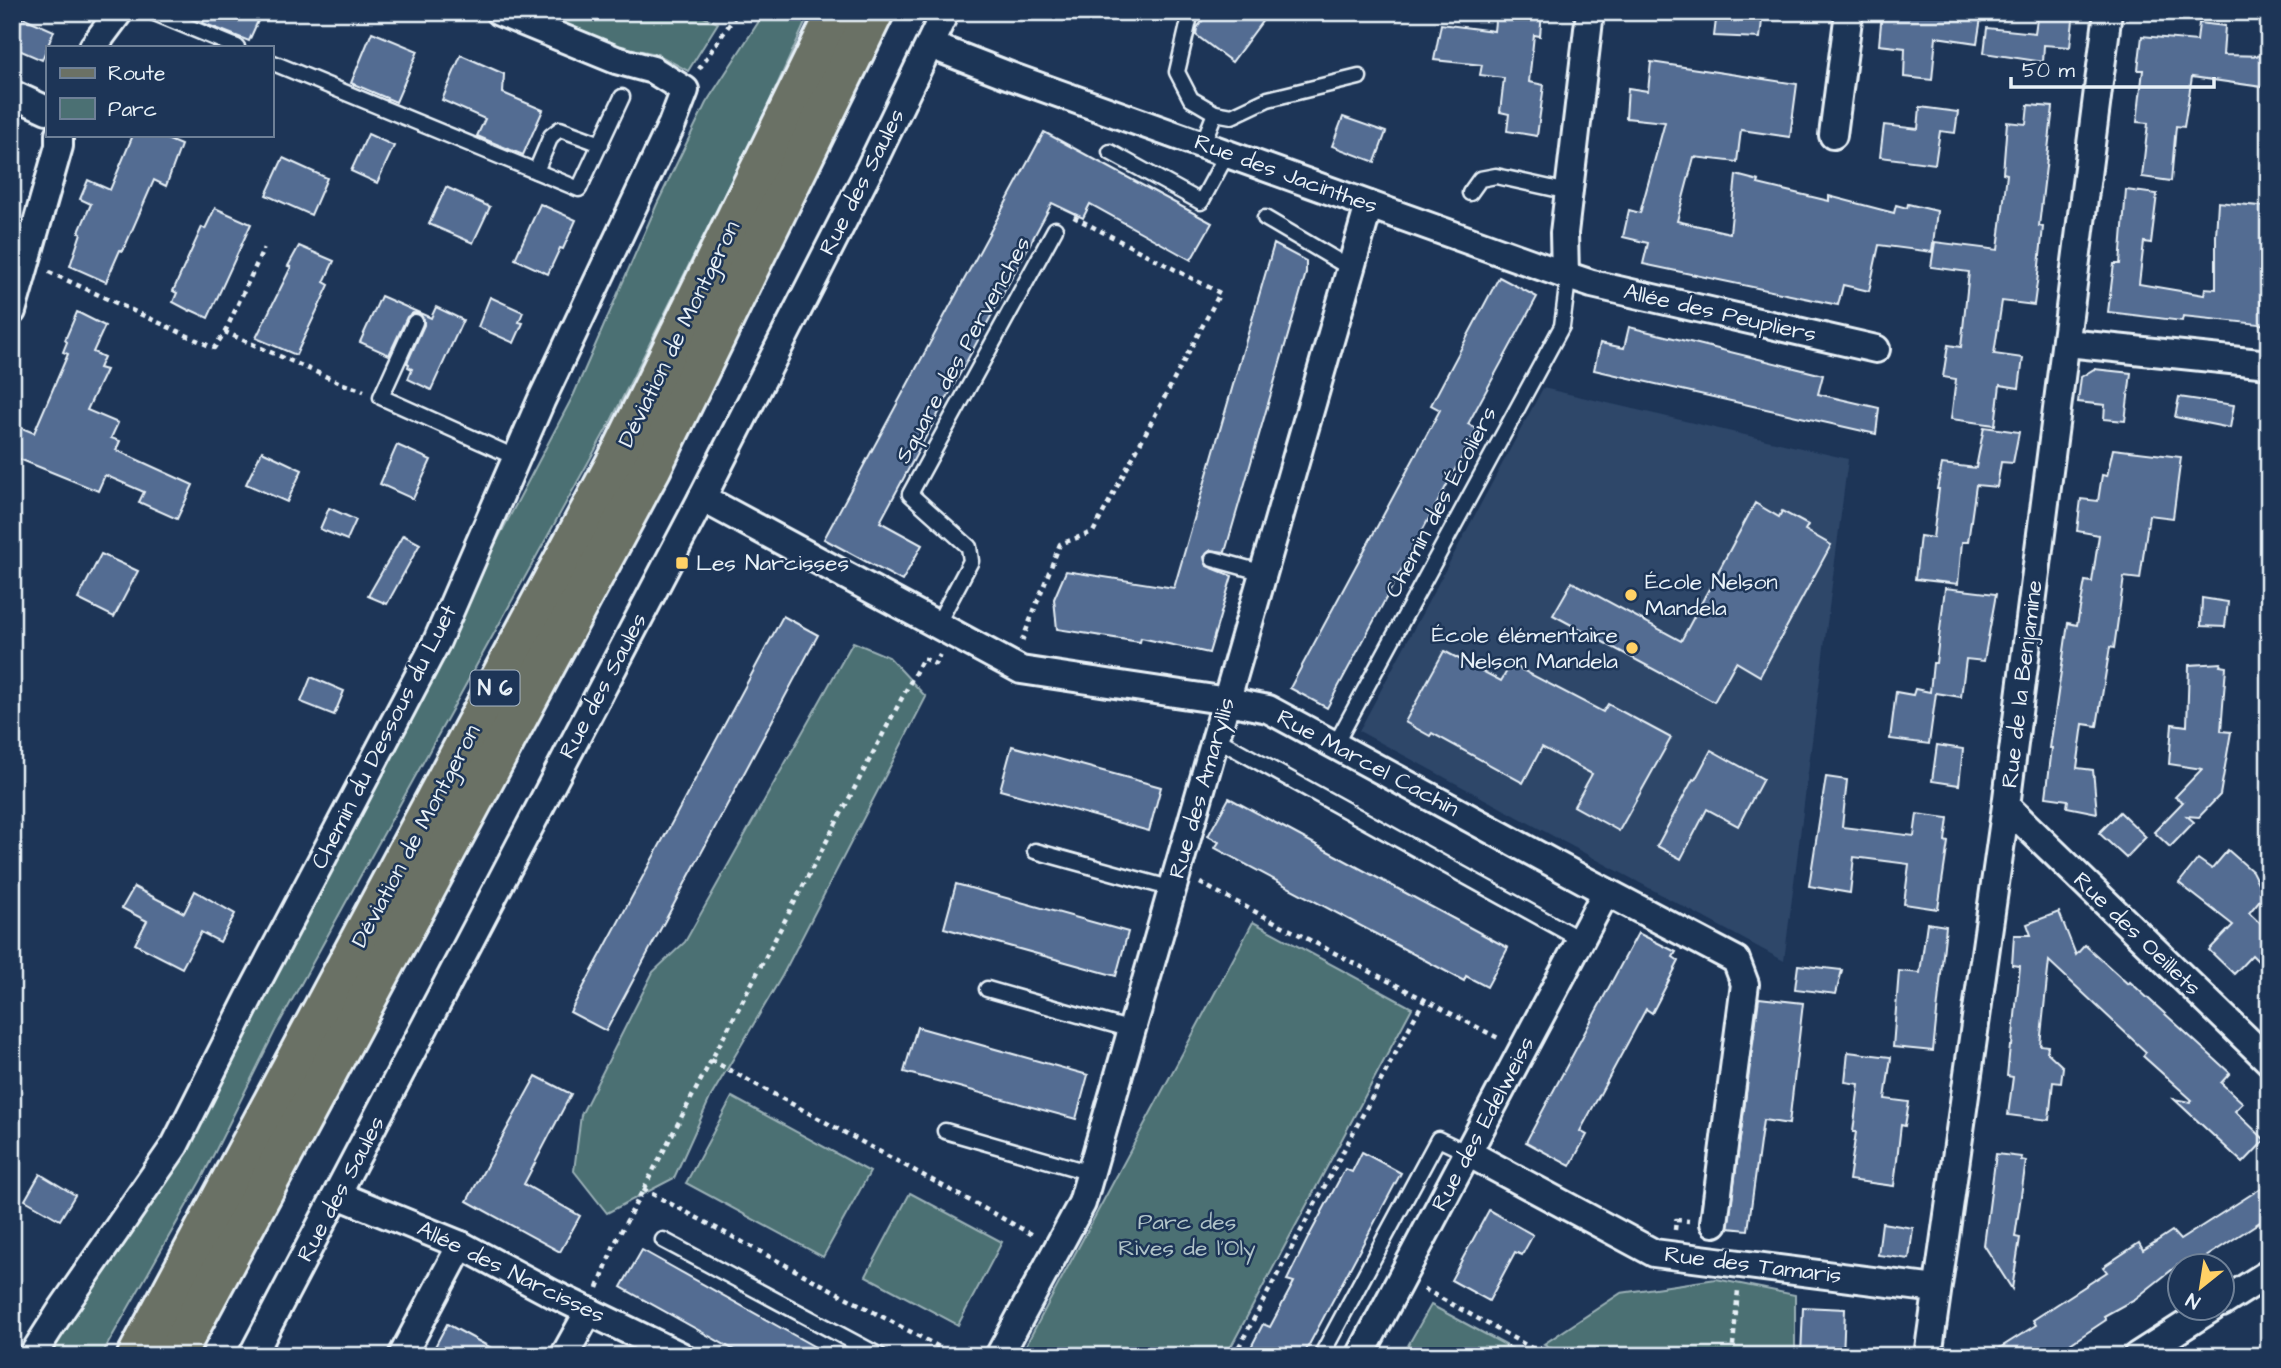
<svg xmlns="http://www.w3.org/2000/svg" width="2281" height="1368" font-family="'Architects Daughter',sans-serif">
	<rect width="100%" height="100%" fill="#1d3557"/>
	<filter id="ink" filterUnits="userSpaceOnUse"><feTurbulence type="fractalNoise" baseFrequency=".0143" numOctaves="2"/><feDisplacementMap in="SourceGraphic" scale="14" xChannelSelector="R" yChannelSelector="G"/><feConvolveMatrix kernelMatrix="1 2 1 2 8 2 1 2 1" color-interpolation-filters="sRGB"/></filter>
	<g filter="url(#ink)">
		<polygon fill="#2d4669" points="1543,388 1848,459 1784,961 1359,731"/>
		<g fill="#4b7073" stroke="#9ab0b6" stroke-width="2">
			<polygon points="534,12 692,12 718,23 688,71 657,54 611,45"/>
			<polygon points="765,12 810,12 760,123 611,421 275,1031 201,1180 101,1356 42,1356 369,784 574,394 657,204 706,103"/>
			<polygon points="853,642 889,657 926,697 782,976 710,1098 674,1178 607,1213 574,1171 581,1115 653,972 685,942"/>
			<polygon points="1253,922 1412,1008 1226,1356 1020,1356"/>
			<polygon points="732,1097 870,1172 823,1257 686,1183"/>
			<polygon points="910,1193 1002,1242 958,1325 866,1276"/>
			<polygon points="1716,1279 1795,1295 1795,1356 1566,1356 1544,1344 1621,1293"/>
			<polygon points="1431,1305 1526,1356 1402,1356"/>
		</g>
		<g fill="#536c92" stroke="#e8f1f8" stroke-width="2">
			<polygon points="207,12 262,12 249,41 203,23"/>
			<polygon points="1209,12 1269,12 1232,62 1196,35 1197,28"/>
			<polygon points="1496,12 1542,12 1540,36 1534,35 1529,82 1544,85 1537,136 1507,131 1509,114 1500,112 1504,78 1480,75 1482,65 1434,60 1441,24 1494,31"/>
			<polygon points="1717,12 1763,12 1760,38 1714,36"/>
			<polygon points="1882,12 1982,12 1977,43 1936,37 1932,80 1904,77 1905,48 1879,45"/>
			<polygon points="2038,12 2074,12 2070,47 2044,45 2043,62 1984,53 1987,28 2035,33"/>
			<polygon points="22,17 54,31 42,60 12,47 12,40"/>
			<polygon points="2199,23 2225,26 2223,55 2269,56 2269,88 2192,77 2184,127 2176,126 2171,181 2142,177 2148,123 2137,122 2143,70 2138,70 2142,36 2197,41"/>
			<polygon points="372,32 418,51 396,102 351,83"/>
			<polygon points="461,55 504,74 503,93 543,110 523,155 477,136 485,119 442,100"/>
			<polygon points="1651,62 1797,84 1790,137 1741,130 1737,162 1694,157 1677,221 1730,233 1736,175 1759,181 1758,184 1829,201 1829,196 1894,213 1896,205 1907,208 1908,204 1937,211 1932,252 1879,245 1869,291 1843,285 1838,305 1643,264 1648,243 1623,237 1629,210 1640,213 1665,122 1626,118 1628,88 1648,91"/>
			<polygon points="2028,105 2053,107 2039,226 2043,227 2038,275 2034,305 2002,301 1994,354 2023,358 2019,388 2000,385 1995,425 1951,419 1956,379 1943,377 1948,345 1961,347 1969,272 1931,267 1935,242 1998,250 2007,174 2003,173 2007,122 2026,124"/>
			<polygon points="1920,107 1958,112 1955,133 1940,131 1935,164 1880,157 1884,125 1918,129"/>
			<polygon points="1343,117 1386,132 1375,162 1332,146"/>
			<polygon points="1044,132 1212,223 1191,260 1090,204 1083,218 1052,203 880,522 922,545 902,581 824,539"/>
			<polygon points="368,134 394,146 377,183 351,171"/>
			<polygon points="133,135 157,135 181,145 166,186 154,180 123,251 120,250 106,282 70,266 81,233 79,232 91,204 80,199 88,180 110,190"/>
			<polygon points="283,158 327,178 311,215 266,195"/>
			<polygon points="446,187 490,207 473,243 429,224"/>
			<polygon points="2126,190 2157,194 2151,243 2144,242 2139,284 2204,295 2205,288 2216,289 2216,236 2218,202 2269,207 2269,251 2261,303 2269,303 2268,325 2183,316 2182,321 2108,312 2114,264 2120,264"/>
			<polygon points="540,204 576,220 563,249 560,248 548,274 515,259"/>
			<polygon points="215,208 251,224 208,318 191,310 190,311 173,302 177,293 173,291 202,227 205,229"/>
			<polygon points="1274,244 1306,261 1306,273 1225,552 1211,550 1204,557 1207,566 1232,576 1209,653 1141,638 1140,642 1057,629 1054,599 1066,571 1174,588"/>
			<polygon points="299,246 334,261 324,282 329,285 296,355 256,338 291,267 288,266"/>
			<polygon points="1499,277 1537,297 1468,424 1477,429 1327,708 1290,688 1440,410 1431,405"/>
			<polygon points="381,296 431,318 436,307 463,320 431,390 408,379 412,369 408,367 409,364 407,363 424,325 424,320 420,314 413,313 407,317 389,355 360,342"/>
			<polygon points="490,297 523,312 519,322 523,323 514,343 478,327"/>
			<polygon points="77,312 105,326 93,352 104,357 99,368 106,370 87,410 118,423 111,438 120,441 116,450 193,485 177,519 139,502 144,492 105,475 98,491 12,456 12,424 34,433 68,354 63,352 67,342 65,340"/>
			<polygon points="1629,327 1823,375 1818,394 1879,408 1876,434 1594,370 1600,343 1624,348"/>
			<polygon points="2094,369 2131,373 2125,421 2104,419 2105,405 2078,402 2081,377"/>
			<polygon points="2179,397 2234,405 2230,428 2175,417"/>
			<polygon points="1984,427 2019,432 2013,463 2001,462 1997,487 1976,485 1968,542 1962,542 1958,584 1915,579 1920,536 1933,538 1939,489 1937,489 1942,464 1976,468"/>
			<polygon points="397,445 431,460 413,499 380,484"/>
			<polygon points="2113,449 2181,457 2173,518 2149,515 2140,579 2124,577 2114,648 2110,647 2097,726 2083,724 2077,768 2093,770 2097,813 2067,807 2068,800 2046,797 2052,748 2050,748 2068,623 2077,625 2085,581 2092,582 2099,535 2077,531 2081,499 2098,501 2102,475 2107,476"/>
			<polygon points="262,451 302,470 287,502 246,484"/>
			<polygon points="1755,503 1779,517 1782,511 1808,525 1805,530 1831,545 1760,676 1736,662 1714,702 1553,615 1572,582 1681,641"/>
			<polygon points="329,508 356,520 347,540 320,529"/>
			<polygon points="403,535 420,544 387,604 368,596"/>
			<polygon points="101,554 138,571 114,617 78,599"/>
			<polygon points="1945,588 1996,594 1984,661 1966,659 1961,697 1936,693 1929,744 1890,739 1896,692 1913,695 1915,689 1930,692 1933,663 1936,663"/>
			<polygon points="2202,598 2228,602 2225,627 2201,626"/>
			<polygon points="783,616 818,635 606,1031 570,1012"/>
			<polygon points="1444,651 1501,681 1511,664 1603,712 1608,704 1671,738 1619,831 1574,806 1592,774 1542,747 1523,783 1432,733 1430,736 1405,722"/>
			<polygon points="2221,663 2220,666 2226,667 2221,731 2231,732 2220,795 2199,817 2187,816 2194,822 2170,847 2154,832 2183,802 2175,797 2202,769 2169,764 2172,724 2187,726 2189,665"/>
			<polygon points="311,677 344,691 334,715 301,702"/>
			<polygon points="1937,745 1963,749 1959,785 1932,781"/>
			<polygon points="1012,746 1161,787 1149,831 1000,790"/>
			<polygon points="1711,750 1763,779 1738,826 1707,809 1681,859 1657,846 1693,779 1695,780"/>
			<polygon points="1826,777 1847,780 1842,827 1914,836 1917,814 1948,818 1945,841 1948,842 1938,909 1904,904 1909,864 1854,857 1850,893 1809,886"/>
			<polygon points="1229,798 1508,948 1487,987 1466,976 1464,981 1215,848 1219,842 1208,836"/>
			<polygon points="2120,812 2146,837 2126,858 2099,833"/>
			<polygon points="2228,850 2252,871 2264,895 2249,913 2269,932 2269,972 2252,955 2234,974 2209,950 2233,925 2179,883 2198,859 2212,869"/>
			<polygon points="956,884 1128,932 1116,976 944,928"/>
			<polygon points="134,887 184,913 195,891 235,914 220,942 201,932 182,968 135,944 147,921 122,908"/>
			<polygon points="2059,912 2076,955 2085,945 2128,984 2130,982 2230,1073 2221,1083 2243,1103 2235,1111 2265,1140 2243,1163 2174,1099 2190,1102 2192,1100 2143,1056 2146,1052 2049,961 2040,1045 2048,1046 2047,1052 2063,1067 2061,1083 2053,1082 2049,1120 2008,1115 2013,1077 2007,1076 2010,1046 2012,1046 2020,966 2012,965 2014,935 2031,935 2027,924"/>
			<polygon points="1927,923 1946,926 1933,1051 1893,1047 1899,971 1920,973"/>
			<polygon points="1638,933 1676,952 1673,957 1679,961 1652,1013 1646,1009 1580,1131 1587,1135 1570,1166 1526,1142"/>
			<polygon points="1798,965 1842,970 1836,994 1795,989"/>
			<polygon points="1759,998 1803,1003 1789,1124 1763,1120 1748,1230 1728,1228"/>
			<polygon points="917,1027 1088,1075 1076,1119 904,1072"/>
			<polygon points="1848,1052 1891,1057 1885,1099 1909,1102 1905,1126 1901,1125 1894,1186 1849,1180 1856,1132 1853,1132 1859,1084 1845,1082"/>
			<polygon points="536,1076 571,1094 524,1184 580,1216 560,1252 467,1201"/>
			<polygon points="1362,1152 1401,1173 1303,1356 1264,1356 1250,1349 1263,1324 1270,1327 1294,1282 1287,1280 1308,1238 1345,1169 1352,1172"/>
			<polygon points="1996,1154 2022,1157 2021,1160 2026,1161 2015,1237 2020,1238 2012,1289 1984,1245"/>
			<polygon points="40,1174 75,1195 60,1220 25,1200"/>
			<polygon points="2269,1183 2269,1216 2206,1257 2197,1266 2178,1265 2135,1299 2104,1316 2106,1320 2052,1356 1987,1356 2036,1325 2033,1320 2107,1272 2103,1267 2139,1243 2143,1250 2172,1231 2180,1240"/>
			<polygon points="1489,1210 1533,1235 1522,1255 1515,1252 1489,1301 1451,1280"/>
			<polygon points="1882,1223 1913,1228 1909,1259 1878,1255"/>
			<polygon points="642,1250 831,1356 745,1356 621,1287"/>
			<polygon points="1803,1307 1845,1309 1843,1356 1801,1356"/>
			<polygon points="447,1324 506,1356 430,1356"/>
		</g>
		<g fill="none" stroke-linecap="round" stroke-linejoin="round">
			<g stroke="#e8f1f8" stroke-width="19">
				<g id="service">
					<polyline points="152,12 237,47"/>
					<polyline points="1191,12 1177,72 1191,99 1215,113 1232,116 1268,99 1359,77"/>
					<polyline points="271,62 579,189 622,97"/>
					<polyline points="1203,143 1215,113"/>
					<polyline points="1110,152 1201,202 1228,152"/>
					<polyline points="536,171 551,136 560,129 601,144"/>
					<polyline points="1470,193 1480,179 1496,176 1569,192"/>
					<polyline points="1265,218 1350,268"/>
					<polyline points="415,322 381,397 517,458"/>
					<polyline points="1213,559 1264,573"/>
					<polyline points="937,625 971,561 969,547 910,494 1055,229"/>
					<polyline points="1217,739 1581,940"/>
					<polyline points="1335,745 1562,326 1567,287 1565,275"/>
					<polyline points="1035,851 1173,889"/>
					<polyline points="987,989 1132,1030"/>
					<polyline points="945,1131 1091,1173"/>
					<polyline points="663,1240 880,1356"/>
					<polyline points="1321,1356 1438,1139 1468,1153"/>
				</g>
			</g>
			<g stroke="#e8f1f8" stroke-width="32">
				<g id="minor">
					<polyline points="930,45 1010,76 1565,275 1564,233 1590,12"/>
					<polyline points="93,47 119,12"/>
					<polyline points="12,94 47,110"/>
					<polyline points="1833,135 1849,12"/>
					<polyline points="1565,275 1592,284 1876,349"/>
					<polyline points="12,311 59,146 59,135"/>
					<polyline points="2067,343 2269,364"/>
					<polyline points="702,498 1021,670 1228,701 1268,709 1584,880 1736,960 1745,984 1714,1223"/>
					<polyline points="2006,806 2269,1061"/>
					<polyline points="1468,1153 1654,1253 1936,1289"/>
					<polyline points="338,1195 461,1245 553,1294 681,1356"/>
					<polyline points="2222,1303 2269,1273"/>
					<polyline points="32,1356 62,1309 175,1145 251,994 437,641 541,401 672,124 685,90 653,70 616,60 499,12"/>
					<polyline points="252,1356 702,498 870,168 945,12"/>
					<polyline points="402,1356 461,1245"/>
					<polyline points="564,1356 589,1311"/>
					<polyline points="999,1356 1082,1203 1369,205"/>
					<polyline points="1360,1356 1606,892"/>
					<polyline points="1928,1356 2006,806 2108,12"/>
					<polyline points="2137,1356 2212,1308"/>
				</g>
			</g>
			<g stroke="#e8f1f8" stroke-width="44">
				<g id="primary">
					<polyline points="137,1356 621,453 837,12"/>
					<polyline points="175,1356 652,467 874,12"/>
				</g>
			</g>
			<g stroke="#e8f1f8" stroke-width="4.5" stroke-dasharray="5 5" stroke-linecap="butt">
				<polyline points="699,69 738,12"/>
				<polyline points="49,272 214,348 225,332 343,384 364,391"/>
				<polyline points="225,332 264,248"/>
				<polyline points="1022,641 1060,544 1093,532 1220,293 1070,215"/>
				<polyline points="1200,883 1500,1039"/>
				<polyline points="711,1060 1035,1236"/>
				<polyline points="643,1189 956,1356"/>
				<polyline points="1675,1230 1676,1220 1689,1221"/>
				<polyline points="598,1288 614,1245 923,658 935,664 940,655"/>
				<polyline points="1424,1289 1546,1356"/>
				<polyline points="1234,1356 1424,1000"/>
				<polyline points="1732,1356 1738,1290"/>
			</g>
			<use href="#service" stroke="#1d3557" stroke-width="14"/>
			<use href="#minor" stroke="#1d3557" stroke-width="26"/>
			<use href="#primary" stroke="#6b7165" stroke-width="38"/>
		</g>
	</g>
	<g fill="#ffd166" stroke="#1d3557" stroke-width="2.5">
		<rect x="675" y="556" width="14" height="14" rx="3.5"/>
		<circle cx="1631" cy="595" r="7"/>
		<circle cx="1632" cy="648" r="7"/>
	</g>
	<g text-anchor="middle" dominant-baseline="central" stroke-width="5" stroke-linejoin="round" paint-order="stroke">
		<rect fill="#1d3557" stroke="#abb9c8" stroke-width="2" x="470.5" y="670.5" width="49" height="35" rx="5"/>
		<g font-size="21" font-weight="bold" fill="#e8f1f8">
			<text x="495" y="688">N 6</text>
		</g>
		<g font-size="23" fill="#e8f1f8" stroke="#1d3557">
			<text transform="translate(1286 174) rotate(20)">Rue des Jacinthes</text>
			<text transform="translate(862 182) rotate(-63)">Rue des Saules</text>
			<text transform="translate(1720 313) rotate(13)">Allée des Peupliers</text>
			<text transform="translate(679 334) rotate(-64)">Déviation de Montgeron</text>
			<text transform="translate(963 350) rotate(-61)">Square des Pervenches</text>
			<text transform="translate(1441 502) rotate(-62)">Chemin des Écoliers</text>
			<text transform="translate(2022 684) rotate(-83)">Rue de la Benjamine</text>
			<text transform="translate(603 686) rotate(-62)">Rue des Saules</text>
			<text transform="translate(384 737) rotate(-63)">Chemin du Dessous du Luet</text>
			<text transform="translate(1368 763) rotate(28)">Rue Marcel Cachin</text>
			<text transform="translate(1202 788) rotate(-74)">Rue des Amaryllis</text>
			<text transform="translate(416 836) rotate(-62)">Déviation de Montgeron</text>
			<text transform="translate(2137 934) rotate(44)">Rue des Oeillets</text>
			<text transform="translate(1483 1124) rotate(-62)">Rue des Edelweiss</text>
			<text transform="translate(341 1189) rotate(-62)">Rue des Saules</text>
			<text transform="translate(1753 1265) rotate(7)">Rue des Tamaris</text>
			<text transform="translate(511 1272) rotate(26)">Allée des Narcisses</text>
		</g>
		<g font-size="23" fill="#e8f1f8" stroke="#1d3557" text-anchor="start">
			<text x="696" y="563">Les Narcisses</text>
			<text x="1645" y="582">École Nelson<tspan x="1645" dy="26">Mandela</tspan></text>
			<text x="1618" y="635" text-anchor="end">École élémentaire<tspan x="1618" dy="26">Nelson Mandela</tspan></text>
		</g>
		<g font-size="23" fill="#b1c4c9" stroke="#1d3557">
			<text x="1187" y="1222">Parc des<tspan x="1187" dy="26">Rives de l'Oly</tspan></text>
		</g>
	</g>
	<rect width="2281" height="1368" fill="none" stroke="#1d3557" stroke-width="42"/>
	<rect x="21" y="21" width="2239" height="1326" fill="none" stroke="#e8f1f8" stroke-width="2.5" filter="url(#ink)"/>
	<rect x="46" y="46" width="228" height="91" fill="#1d3557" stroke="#6e8097" stroke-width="2"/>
	<rect x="60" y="68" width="35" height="10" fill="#6b7165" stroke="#6e8097" stroke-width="2"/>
	<text x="108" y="80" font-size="21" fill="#e8f1f8">Route</text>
	<rect x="60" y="98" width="35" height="21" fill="#4b7073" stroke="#6e8097" stroke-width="2"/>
	<text x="108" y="116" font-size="21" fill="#e8f1f8">Parc</text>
	<g transform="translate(2201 1287) rotate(210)"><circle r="33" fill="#1d3557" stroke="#6e8097" stroke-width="2"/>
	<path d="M0-5L12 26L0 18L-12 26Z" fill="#ffd166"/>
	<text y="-10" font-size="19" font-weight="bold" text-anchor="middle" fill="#e8f1f8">N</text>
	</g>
	<path d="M2011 77v10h203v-10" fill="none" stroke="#e8f1f8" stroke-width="3.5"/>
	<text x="2022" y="77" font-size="21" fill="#e8f1f8" stroke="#1d3557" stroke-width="5" paint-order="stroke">50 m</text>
</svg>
